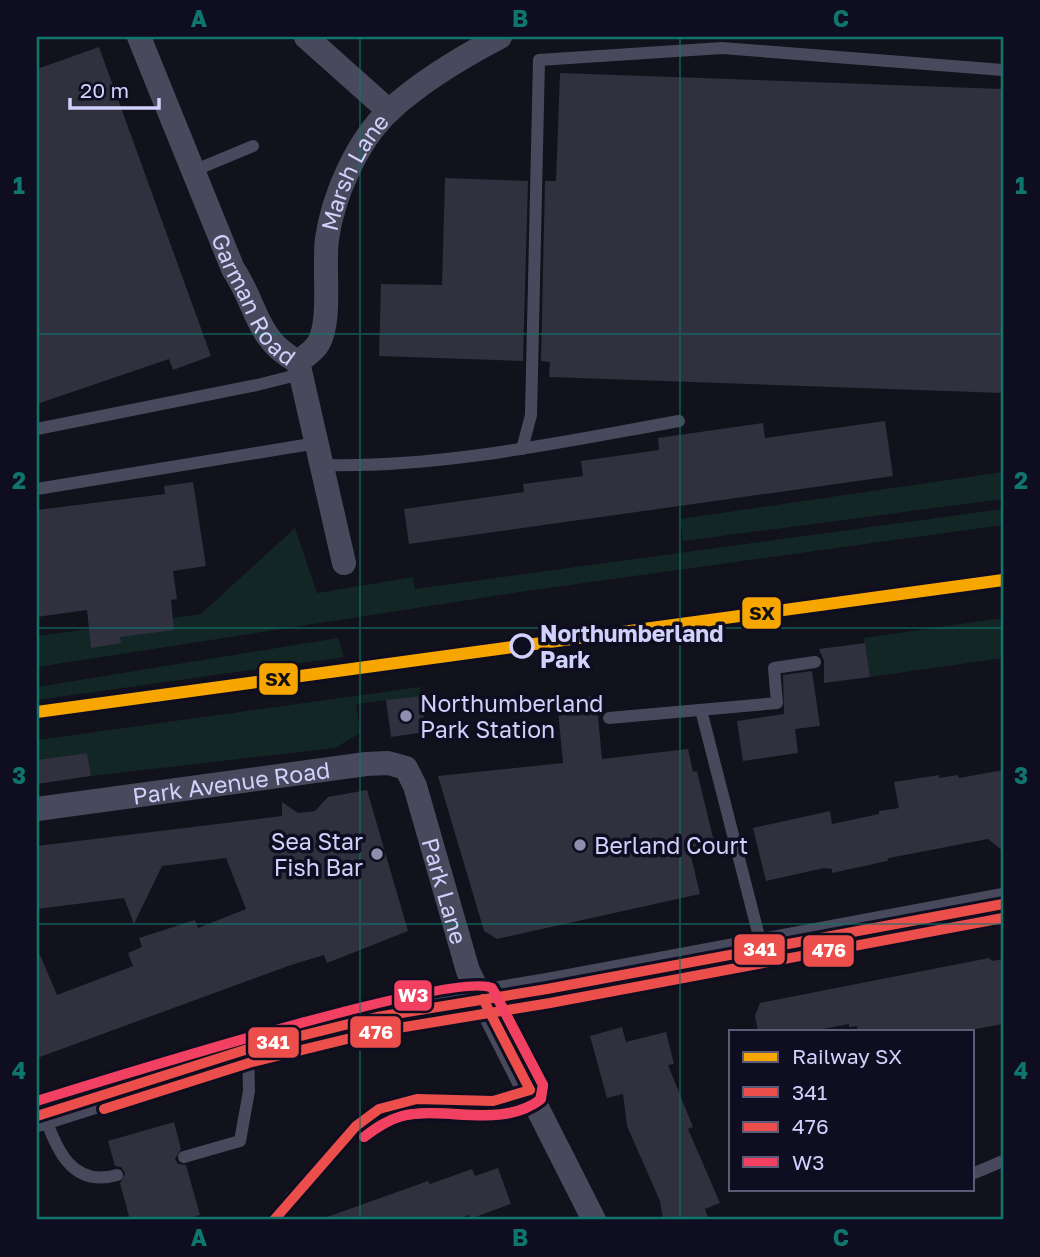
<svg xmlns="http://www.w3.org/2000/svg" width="1040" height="1257" font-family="'Golos Text',sans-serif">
	<rect width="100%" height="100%" fill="#12121c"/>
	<g fill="#122725">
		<polygon points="1003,472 1003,499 683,541 680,519"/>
		<polygon points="1003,509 1003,525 526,591 37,667 37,636 201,614 295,528 317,593 413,577 415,589"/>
		<polygon points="1003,618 1003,658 870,677 864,638"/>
		<polygon points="338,638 344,657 37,700 37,687"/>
		<polygon points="420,687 421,696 356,704 360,733 335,748 91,776 87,753 37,760 37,740"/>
	</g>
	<g fill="#30303e">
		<polygon points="99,47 211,356 173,370 169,359 37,404 37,69"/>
		<polygon points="560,73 1003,89 1003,393 549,377 550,362 541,361 545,181 556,181"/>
		<polygon points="445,178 528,181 523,361 379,356 381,284 442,285"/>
		<polygon points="885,421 893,476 409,544 404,509 524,492 523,484 583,476 581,461 659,450 658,438 763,423 765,438"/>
		<polygon points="193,482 206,566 173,571 177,599 171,600 174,630 120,637 121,643 91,648 87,610 37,617 37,510 165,494 164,486"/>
		<polygon points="865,643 870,677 824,683 824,661 819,649"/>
		<polygon points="812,671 820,726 795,729 798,753 743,761 737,721 784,714 783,675"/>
		<polygon points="421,696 426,732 391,737 386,700"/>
		<polygon points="596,696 602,759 688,749 693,772 697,771 714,842 689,848 700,894 497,939 484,931 438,776 563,763 557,700"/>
		<polygon points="87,753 91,776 37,784 37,760"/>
		<polygon points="1003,770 1003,851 988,839 889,858 887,861 832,873 832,869 824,868 766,881 753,828 830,811 832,824 879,814 879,811 899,808 894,782 939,775 939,778 958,775 959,778"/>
		<polygon points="367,790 408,931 327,963 324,955 291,965 37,1058 37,948 57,995 133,966 128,953 142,947 139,938 195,920 198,928 246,909 226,858 162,866 134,924 124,898 37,909 37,846 282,816 282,802 298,813 315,811 328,797"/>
		<polygon points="989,958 992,961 1003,959 1003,1024 965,1031 858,1031 857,1026 849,1027 849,1024 812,1031 758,1031 755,1016 760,1003"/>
		<polygon points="622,1027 626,1042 666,1032 674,1064 668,1065 693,1127 688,1129 720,1203 705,1209 709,1220 663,1220 660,1201 627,1126 623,1094 607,1098 590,1036"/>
		<polygon points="174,1122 181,1149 175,1159 178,1164 186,1165 200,1215 180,1220 130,1220 120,1183 125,1173 121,1167 115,1166 108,1141"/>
		<polygon points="498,1168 511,1204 470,1219 469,1215 455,1220 328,1220 327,1217 428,1181 430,1184 472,1169 475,1176"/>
	</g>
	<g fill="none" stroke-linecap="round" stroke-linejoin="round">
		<g stroke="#48495c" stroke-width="12">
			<polyline points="193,171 253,146"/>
			<polyline points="37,429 257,385 301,374"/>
			<polyline points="522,449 531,415 539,60 722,48 1003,70"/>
			<path d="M 322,465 C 442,468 561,442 679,421"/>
			<polyline points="37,489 317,443"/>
			<polyline points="701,710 762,948"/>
			<polyline points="609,718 777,703 774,668 815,662"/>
			<path d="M 44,1114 C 56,1149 72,1188 117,1175"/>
			<polyline points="184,1157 240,1141 249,1091 248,1050"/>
			<polyline points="972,1174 1003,1161"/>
			<polyline points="274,1220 291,1197 318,1172 356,1126 379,1109 417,1099 493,1101 530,1090"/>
		</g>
		<g stroke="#48495c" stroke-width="24">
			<path id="s1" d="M 139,37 L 233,269 C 258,306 255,339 298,362"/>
			<polyline points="306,37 389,111"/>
			<path id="s2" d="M 298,362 C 304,357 314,351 318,344 C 332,322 323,268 327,239 C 333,196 357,141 389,111 C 421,81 462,57 500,37"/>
			<polyline points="298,362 344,563"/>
			<path id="s3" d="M 37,809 L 366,764 L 388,763 L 406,768 L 415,786 L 468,971 L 594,1220"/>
		</g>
		<polyline stroke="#48495c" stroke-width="32" points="37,1116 248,1049 377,1017 547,989 1003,904"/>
		<g stroke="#0f0e20" stroke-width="16">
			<g id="bus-1">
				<polyline points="37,1116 248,1049 377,1017 547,989 1003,904"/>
				<polyline points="274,1220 356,1126 379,1109 417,1099 493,1101 530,1090 483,999"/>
			</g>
		</g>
		<g stroke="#0f0e20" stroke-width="16">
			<g id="bus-2">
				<polyline points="104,1109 252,1062 380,1031 550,1003 1003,918"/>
				<path d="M 364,1137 C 376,1128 387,1120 402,1116 C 447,1105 498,1129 540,1100 L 543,1085 L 495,993"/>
			</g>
		</g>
		<g stroke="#0f0e20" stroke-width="16">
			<path id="bus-3" d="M 37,1101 C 96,1083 457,969 492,988 L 543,1085 L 541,1099 C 504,1130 444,1106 402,1116 C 388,1120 376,1128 364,1137"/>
		</g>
		<use href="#bus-1" stroke="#ec4f4b" stroke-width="10"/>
		<use href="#bus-2" stroke="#ec4f4b" stroke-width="10"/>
		<use href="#bus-3" stroke="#f24062" stroke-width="10"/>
		<g stroke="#0f0e20" stroke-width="18">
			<polyline id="rail-1" points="37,712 1003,580"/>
		</g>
		<use href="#rail-1" stroke="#f7a600" stroke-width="12"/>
	</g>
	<path fill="none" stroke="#0f766e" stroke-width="2" stroke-opacity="0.55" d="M 360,37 L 360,1220M 680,37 L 680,1220M 37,334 L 1003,334M 37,628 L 1003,628M 37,924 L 1003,924"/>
	<circle fill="#0f0e20" stroke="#d0d1fc" stroke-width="3.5" cx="522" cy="646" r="11"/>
	<g fill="#8e8eae" stroke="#0f0e20" stroke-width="2.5">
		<circle cx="406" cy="716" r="7"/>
		<circle cx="580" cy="845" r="7"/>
		<circle cx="377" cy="854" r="7"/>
	</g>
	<g text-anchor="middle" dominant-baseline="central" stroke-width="7" stroke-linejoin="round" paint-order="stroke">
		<g font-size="23" fill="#d0d1fc" stroke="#0f0e20">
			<text stroke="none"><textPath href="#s2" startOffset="206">Marsh Lane</textPath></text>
			<text stroke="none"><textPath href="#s1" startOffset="287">Garman Road</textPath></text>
			<text stroke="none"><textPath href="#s3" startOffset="196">Park Avenue Road</textPath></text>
			<text stroke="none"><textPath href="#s3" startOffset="502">Park Lane</textPath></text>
		</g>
		<g font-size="23" font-weight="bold" fill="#d0d1fc" stroke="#0f0e20" text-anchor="start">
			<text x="540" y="633">Northumberland<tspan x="540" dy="26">Park</tspan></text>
		</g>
		<g font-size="23" fill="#d0d1fc" stroke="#0f0e20" text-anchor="start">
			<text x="420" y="703">Northumberland<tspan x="420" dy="26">Park Station</tspan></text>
			<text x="363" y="841" text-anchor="end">Sea Star<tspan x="363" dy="26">Fish Bar</tspan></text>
			<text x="594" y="845">Berland Court</text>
		</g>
	</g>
	<g stroke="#0f0e20" stroke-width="2.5">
		<rect x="741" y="596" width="41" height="34" rx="7" fill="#f7a600"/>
		<rect x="258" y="662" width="41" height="34" rx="7" fill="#f7a600"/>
		<rect x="733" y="933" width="53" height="33" rx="7" fill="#ec4f4b"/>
		<rect x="802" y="934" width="53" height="34" rx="7" fill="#ec4f4b"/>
		<rect x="393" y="979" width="40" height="33" rx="7" fill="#f24062"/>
		<rect x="349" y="1015" width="53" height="34" rx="7" fill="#ec4f4b"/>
		<rect x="247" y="1026" width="53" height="33" rx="7" fill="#ec4f4b"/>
	</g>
	<g font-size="19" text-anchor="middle" font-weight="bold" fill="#fff">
		<text x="760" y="956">341</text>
		<text x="829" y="957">476</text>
		<text x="413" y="1002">W3</text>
		<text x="376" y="1039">476</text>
		<text x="273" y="1049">341</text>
	</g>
	<g font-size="19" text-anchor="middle" font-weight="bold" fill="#111">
		<text x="762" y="620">SX</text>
		<text x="278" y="686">SX</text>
	</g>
	<rect width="1040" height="1257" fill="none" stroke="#0f0e20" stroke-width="77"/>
	<rect x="729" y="1030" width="245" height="161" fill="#0f0e20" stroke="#5c5c78" stroke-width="2"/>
	<rect x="743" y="1052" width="35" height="10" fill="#f7a600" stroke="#5c5c78" stroke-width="2"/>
	<text x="792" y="1064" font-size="21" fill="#d0d1fc">Railway SX</text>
	<rect x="743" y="1087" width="35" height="10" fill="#ec4f4b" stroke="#5c5c78" stroke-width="2"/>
	<text x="792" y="1100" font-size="21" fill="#d0d1fc">341</text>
	<rect x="743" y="1122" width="35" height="10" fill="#ec4f4b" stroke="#5c5c78" stroke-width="2"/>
	<text x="792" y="1134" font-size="21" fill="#d0d1fc">476</text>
	<rect x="743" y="1157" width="35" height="10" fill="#f24062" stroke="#5c5c78" stroke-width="2"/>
	<text x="792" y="1170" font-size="21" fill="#d0d1fc">W3</text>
	<path d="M70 98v10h89v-10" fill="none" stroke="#d0d1fc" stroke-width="3.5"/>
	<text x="80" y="98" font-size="21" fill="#d0d1fc" stroke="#0f0e20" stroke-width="5" paint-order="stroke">20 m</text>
	<rect x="38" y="38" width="964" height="1180" fill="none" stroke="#0f766e" stroke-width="2.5"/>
	<g font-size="23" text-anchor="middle" font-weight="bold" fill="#0f766e">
		<text x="199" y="27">A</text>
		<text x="520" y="27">B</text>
		<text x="841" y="27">C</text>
		<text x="19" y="194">1</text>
		<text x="1021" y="194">1</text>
		<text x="19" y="489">2</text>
		<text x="1021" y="489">2</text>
		<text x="19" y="784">3</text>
		<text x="1021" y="784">3</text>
		<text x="19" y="1079">4</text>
		<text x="1021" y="1079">4</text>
		<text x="199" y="1246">A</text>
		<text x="520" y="1246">B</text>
		<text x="841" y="1246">C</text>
	</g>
</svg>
